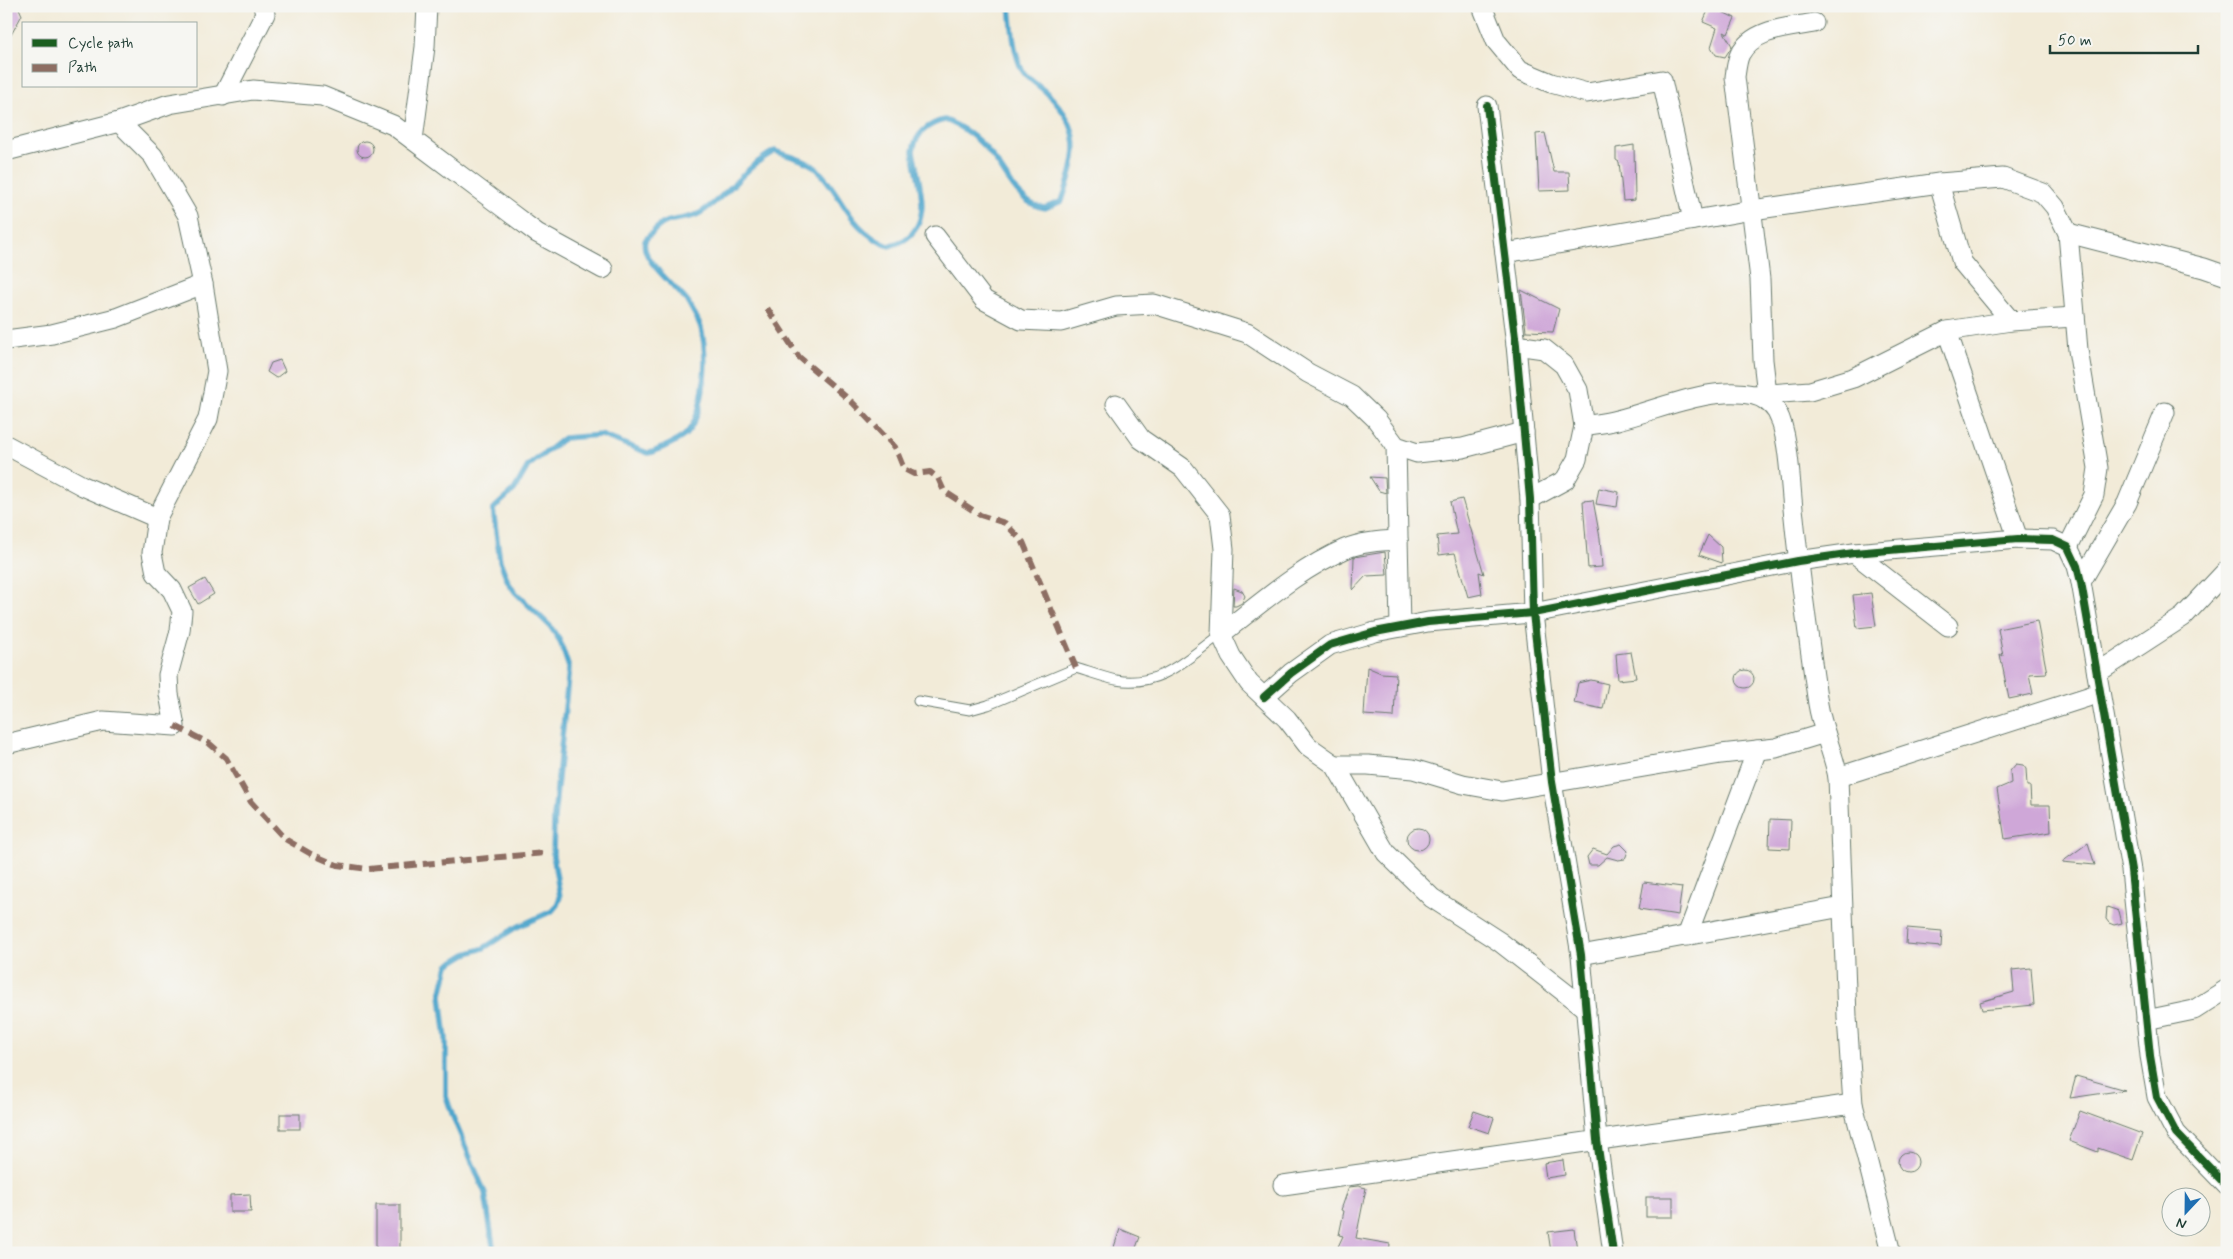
<svg xmlns="http://www.w3.org/2000/svg" width="2233" height="1259" font-family="Mynerve,sans-serif">
	<rect width="100%" height="100%" fill="#f6f6f2"/>
	<filter id="ink" filterUnits="userSpaceOnUse"><feTurbulence type="fractalNoise" baseFrequency=".02" numOctaves="2"/><feDisplacementMap in="SourceGraphic" scale="10" xChannelSelector="R" yChannelSelector="G"/><feConvolveMatrix kernelMatrix="1 2 1 2 8 2 1 2 1" color-interpolation-filters="sRGB"/></filter>
	<filter id="wash" filterUnits="userSpaceOnUse"><feTurbulence type="fractalNoise" baseFrequency=".0096" numOctaves="4" result="noise"/><feDisplacementMap in="SourceGraphic" scale="20" xChannelSelector="R" yChannelSelector="G"/><feGaussianBlur stdDeviation="1.12" result="paint"/><feColorMatrix in="noise" values="0 0 0 0 0 0 0 0 0 0 0 0 0 0 0 0 0 1.4 0 .05"/><feComposite in="paint" operator="in"/></filter>
	<g filter="url(#wash)">
		<rect width="100%" height="100%" fill="#f2ebd8"/>
		<g fill="none" stroke-linecap="round" stroke-linejoin="round">
			<path stroke="#50a6cc" stroke-width="5.5" d="M 494,1253 L 485,1193 L 453,1117 L 446,1096 L 446,1039 L 441,995 L 448,965 L 466,954 L 484,948 L 515,928 L 552,911 L 557,905 L 560,897 L 553,855 L 554,818 L 569,668 L 560,641 L 550,626 L 515,592 L 508,582 L 500,561 L 493,509 L 514,490 L 528,466 L 564,438 L 601,435 L 648,453 L 653,452 C 663,447 678,442 686,434 C 706,412 708,355 701,328 C 699,320 693,312 689,304 C 680,289 639,260 645,241 C 646,238 650,235 653,232 C 669,214 682,223 700,213 C 729,195 745,166 775,151 C 788,156 808,160 818,170 C 844,197 849,230 889,246 C 895,244 902,242 907,238 C 934,217 917,179 913,151 C 915,134 929,123 945,120 C 961,126 978,138 989,152 C 1005,170 1017,205 1045,208 L 1062,201 C 1078,154 1085,131 1047,93 C 1040,86 1027,79 1022,70 C 1013,52 1012,26 1010,6"/>
		</g>
		<g id="blocks">
			<g fill="#cfa7d8">
				<polygon points="6,6 18,6 22,15 6,44"/>
				<polygon points="1710,6 1735,18 1728,34 1724,32 1732,46 1725,57 1716,55 1711,47 1717,28 1703,22"/>
				<polygon points="1545,133 1554,172 1569,172 1570,190 1539,191 1536,134"/>
				<circle cx="365" cy="149" r="8"/>
				<polygon points="1634,145 1635,200 1623,201 1619,162 1616,160 1616,148"/>
				<polygon points="1521,290 1559,309 1553,332 1526,331"/>
				<polygon points="280,360 285,371 276,378 267,372 271,363"/>
				<polygon points="1370,477 1385,478 1386,493 1379,491"/>
				<polygon points="1599,488 1619,492 1617,507 1596,504"/>
				<polygon points="1462,499 1484,574 1479,572 1482,594 1468,597 1455,553 1439,555 1437,536 1457,534 1450,502"/>
				<polygon points="1593,500 1600,538 1602,567 1588,568 1583,501"/>
				<polygon points="1708,535 1721,547 1722,563 1699,555"/>
				<polygon points="1385,552 1387,575 1366,576 1353,590 1354,557"/>
				<polygon points="205,579 214,594 198,604 189,588"/>
				<polygon points="1234,588 1242,591 1245,596 1242,603 1236,606 1233,606"/>
				<polygon points="1871,593 1876,626 1857,628 1853,595"/>
				<polygon points="2037,621 2047,673 2029,674 2033,694 2009,699 2000,654 2003,656 1998,629"/>
				<polygon points="1631,652 1636,678 1618,680 1616,654"/>
				<polygon points="1367,667 1381,673 1396,674 1394,717 1364,715"/>
				<circle cx="1745" cy="679" r="9"/>
				<polygon points="1591,680 1608,684 1603,709 1574,703 1578,683"/>
				<polygon points="2016,764 2023,765 2026,769 2027,786 2030,786 2031,805 2050,805 2051,832 2005,839 1997,789 2011,783 2010,771"/>
				<polygon points="1770,819 1791,820 1790,849 1769,848"/>
				<circle cx="1418" cy="839" r="11"/>
				<polygon points="2088,843 2095,865 2062,862"/>
				<polygon points="1621,844 1628,851 1625,859 1618,860 1607,857 1598,865 1589,865 1587,857 1593,849 1607,854 1614,846"/>
				<polygon points="1644,882 1682,887 1678,915 1639,909"/>
				<polygon points="2107,907 2119,911 2122,923 2114,925 2109,923 2106,919"/>
				<polygon points="1907,928 1942,931 1941,947 1906,944"/>
				<polygon points="2031,968 2034,1005 1982,1010 1980,1002 2014,992 2012,970"/>
				<polygon points="2076,1076 2125,1090 2070,1098"/>
				<polygon points="1474,1111 1494,1118 1489,1133 1468,1126"/>
				<polygon points="2080,1111 2142,1134 2133,1160 2098,1148 2098,1152 2069,1141"/>
				<rect x="280" y="1114" width="20" height="15"/>
				<circle cx="1908" cy="1162" r="10"/>
				<polygon points="1563,1160 1565,1175 1546,1178 1544,1163"/>
				<polygon points="1358,1186 1366,1188 1356,1238 1390,1244 1389,1253 1335,1253 1343,1236 1339,1235 1344,1211 1341,1210 1349,1187"/>
				<polygon points="250,1194 251,1212 230,1212 230,1195"/>
				<rect x="1646" y="1197" width="27" height="20"/>
				<rect x="376" y="1205" width="24" height="48"/>
				<polygon points="1120,1229 1140,1237 1134,1253 1112,1253"/>
				<polygon points="1574,1229 1577,1250 1551,1252 1548,1232"/>
			</g>
		</g>
	</g>
	<g filter="url(#ink)">
		<use href="#blocks" fill-opacity="0" stroke="#697a6d" stroke-width="1"/>
		<g fill="none" stroke-linecap="round" stroke-linejoin="round">
			<g stroke="#697a6d" stroke-width="11">
				<path id="lane" d="M 918,701 L 970,710 L 988,705 L 1076,668 C 1089,672 1103,677 1116,680 C 1161,688 1187,658 1221,634"/>
			</g>
			<g stroke="#697a6d" stroke-width="21">
				<g id="street">
					<polyline points="1482,6 1496,41 1520,70 1551,83 1587,93 1662,80 1693,220"/>
					<polyline points="223,96 265,14 263,6"/>
					<polyline points="1487,106 1516,345 1530,499 1533,613 1552,782 1581,955 1597,1140 1613,1253"/>
					<polyline points="413,140 425,47 427,6"/>
					<polyline points="6,151 119,122 169,104 253,90 322,96 393,125 537,233 603,269"/>
					<polyline points="1939,183 1962,262 2011,321"/>
					<polyline points="2068,233 2204,268 2227,276"/>
					<polyline points="935,236 984,300 1021,320 1061,322 1116,306 1154,304 1247,333 1308,373 1352,396 1376,419 1396,446 1417,453 1463,448 1524,432"/>
					<polyline points="1505,253 1752,210 1939,183 2003,178 2043,193 2055,207 2068,233 2078,350 2098,468 2094,495 2068,547"/>
					<polyline points="1947,331 2018,539"/>
					<polyline points="6,340 52,334 116,318 203,284"/>
					<polyline points="1516,345 1544,349 1564,365 1578,390 1584,426 1577,459 1565,480 1530,499"/>
					<path d="M 1767,394 L 1763,360 L 1760,279 L 1735,77 C 1736,70 1737,60 1740,54 C 1754,28 1789,28 1814,23"/>
					<polyline points="1755,395 1810,391 1853,378 1947,331 2011,321 2075,317"/>
					<polyline points="1116,404 1141,439 1183,468 1220,515 1224,549 1221,634 1231,656 1249,683 1287,719 1308,746 1335,765 1386,853 1432,898 1500,942 1586,1009"/>
					<path d="M 1584,426 C 1595,424 1606,423 1617,420 C 1659,410 1710,385 1754,395 C 1763,397 1772,404 1777,412 C 1790,436 1790,489 1794,517 C 1800,579 1809,642 1818,704 C 1822,729 1833,752 1838,777 L 1847,1017 L 1853,1104 L 1891,1253"/>
					<polyline points="6,445 83,486 157,518"/>
					<polyline points="1396,446 1400,627"/>
					<polyline points="1854,553 1948,626"/>
					<polyline points="2081,582 2127,503 2165,412"/>
					<path d="M 1221,634 C 1260,604 1299,569 1345,549 C 1361,542 1380,541 1398,540"/>
					<polyline points="2097,673 2183,617 2227,570"/>
					<polyline points="1264,697 1291,673 1330,645 1375,632 1428,622 1533,613 1798,561 1854,553 2018,539 2053,540 2068,547 2077,566 2081,582 2131,870 2150,1056 2157,1097 2176,1133 2227,1186"/>
					<polyline points="6,744 103,721 175,726 169,694 168,675 180,631 182,611 172,590 156,573 152,553 157,518 208,419 217,371 203,284 188,216 153,156 119,122"/>
					<polyline points="1335,765 1368,765 1413,769 1463,784 1502,791 1721,754 1776,748 1825,733"/>
					<polyline points="1838,777 2100,693"/>
					<polyline points="1687,936 1757,750"/>
					<polyline points="1581,955 1842,907"/>
					<polyline points="2146,1020 2194,1010 2227,989"/>
					<polyline points="1283,1185 1853,1104"/>
				</g>
			</g>
			<use href="#lane" stroke="#fff" stroke-width="9"/>
			<use href="#street" stroke="#fff" stroke-width="19"/>
			<g stroke="#8d6e63" stroke-width="6" stroke-dasharray="12 6" stroke-linecap="butt">
				<polyline points="767,308 799,357 853,403 895,447 904,469 914,474 930,472 938,478 944,491 980,515 1005,523 1023,542 1076,668"/>
				<polyline points="175,726 210,744 226,758 251,802 285,839 311,854 337,865 368,869 545,853"/>
			</g>
			<g stroke="#f6f6f2" stroke-width="11">
				<g id="cycleway">
					<polyline points="1487,106 1516,345 1530,499 1533,613 1552,782 1581,955 1597,1140 1613,1253"/>
					<polyline points="1264,697 1291,673 1330,645 1375,632 1428,622 1533,613 1798,561 1854,553 2018,539 2053,540 2068,547 2077,566 2081,582 2131,870 2150,1056 2157,1097 2176,1133 2227,1186"/>
				</g>
			</g>
			<use href="#cycleway" stroke="#1b5e20" stroke-width="8"/>
		</g>
	</g>
	<rect width="2233" height="1259" fill="none" stroke="#f6f6f2" stroke-width="25"/>
	<rect x="22" y="22" width="175" height="65" fill="#f6f6f2" stroke="#a0aca6"/>
	<rect x="32" y="39" width="25" height="8" fill="#1b5e20" stroke="#a0aca6"/>
	<text x="68" y="48" font-size="15" fill="#1f3d34">Cycle path</text>
	<rect x="32" y="64" width="25" height="8" fill="#8d6e63" stroke="#a0aca6"/>
	<text x="68" y="72" font-size="15" fill="#1f3d34">Path</text>
	<g transform="translate(2186 1212) rotate(202)"><circle r="24" fill="#f6f6f2" stroke="#a0aca6"/>
	<path d="M0-4L9 19L0 12L-9 19Z" fill="#1f6fb2"/>
	<text y="-8" font-size="14" font-weight="bold" text-anchor="middle" fill="#1f3d34">N</text>
	</g>
	<path d="M2050 45v8h148v-8" fill="none" stroke="#1f3d34" stroke-width="2.5"/>
	<text x="2058" y="45" font-size="15" fill="#1f3d34" stroke="#f6f6f2" stroke-width="4" paint-order="stroke">50 m</text>
</svg>
